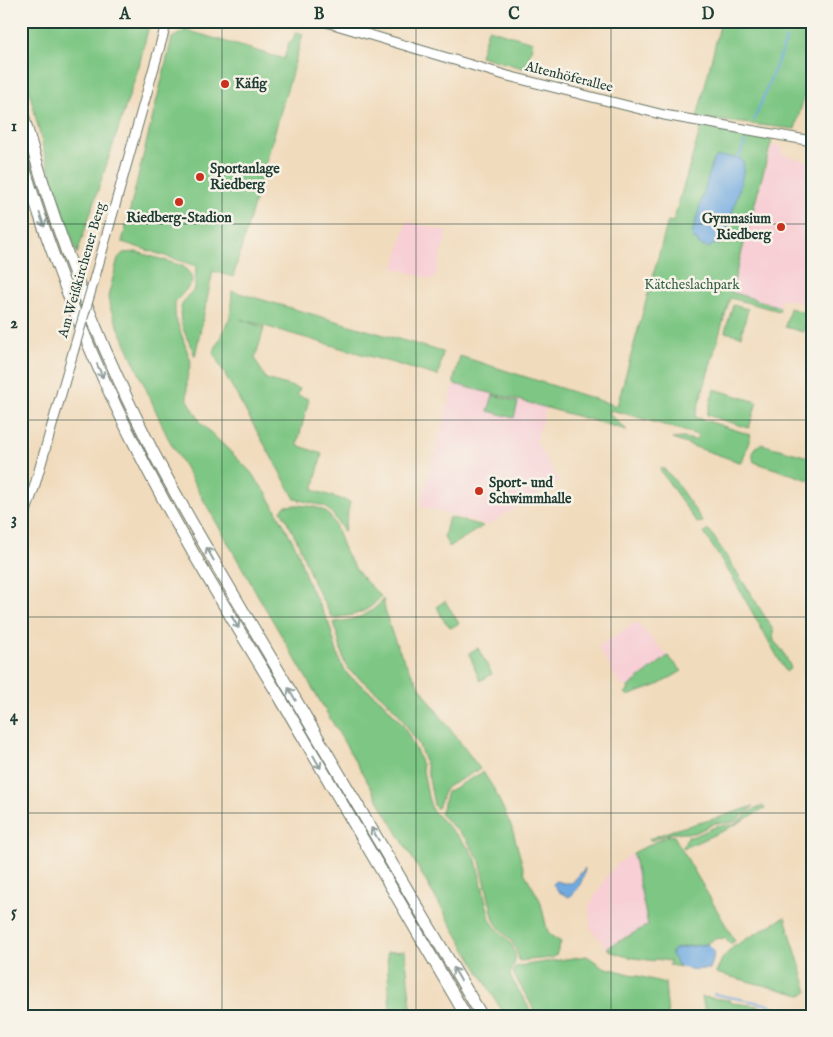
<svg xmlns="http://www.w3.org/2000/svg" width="833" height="1037" font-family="'IM FELL English',serif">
	<rect width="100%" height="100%" fill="#f7f3e8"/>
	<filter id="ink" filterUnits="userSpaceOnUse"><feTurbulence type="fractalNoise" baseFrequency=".02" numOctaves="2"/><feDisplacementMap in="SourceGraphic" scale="10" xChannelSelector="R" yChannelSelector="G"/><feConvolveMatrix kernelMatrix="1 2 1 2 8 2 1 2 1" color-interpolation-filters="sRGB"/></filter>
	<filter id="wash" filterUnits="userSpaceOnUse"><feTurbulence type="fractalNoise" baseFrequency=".0096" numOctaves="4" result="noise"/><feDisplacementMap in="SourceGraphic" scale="20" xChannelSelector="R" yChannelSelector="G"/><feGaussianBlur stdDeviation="1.12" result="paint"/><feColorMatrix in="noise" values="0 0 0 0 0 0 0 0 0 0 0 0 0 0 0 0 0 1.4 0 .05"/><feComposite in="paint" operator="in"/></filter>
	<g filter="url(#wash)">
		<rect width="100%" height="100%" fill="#f1dbbd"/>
		<g fill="#f7cfd5">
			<polygon points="772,145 783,147 781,154 812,163 812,306 782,298 780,307 731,292"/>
			<polygon points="407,221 447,232 434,280 394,268"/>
			<polygon points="454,384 546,408 536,442 559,481 488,525 420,506"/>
			<polygon points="636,622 668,656 628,687 626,685 622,687 598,647"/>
			<polygon points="633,853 648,925 607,948 591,929 589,907 609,873 617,864"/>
		</g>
		<g fill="#7dc683" stroke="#4e825c">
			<polygon points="21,21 150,21 139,66 77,254 46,159 21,58"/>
			<polygon points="721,21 812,21 812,69 795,129 697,118"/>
			<polygon points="488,29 533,42 526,69 480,56"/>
			<path d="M 186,30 L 284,59 L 289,42 L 292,42 L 296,32 L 303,34 L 233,277 L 213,271 L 195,356 C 189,340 173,317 184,301 C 186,296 191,293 195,289 L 196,266 L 122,242 L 172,38 Z"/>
			<polygon points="701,127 772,140 731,292 780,307 779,311 730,298 695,417 751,435 742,463 672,439 683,438 696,440 698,435 623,413 610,410 610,415 627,430 522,401 454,384 454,379 460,356 617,406 668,221 673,222"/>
			<path d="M 137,252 L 183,266 L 191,275 L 192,283 L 175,302 L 175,316 L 191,362 L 187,378 L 187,398 L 201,423 L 249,470 L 267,494 L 297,549 L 307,581 L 329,624 L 340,662 L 348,675 L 382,701 L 403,725 L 417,752 L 422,765 L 428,797 L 432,810 L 469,848 L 476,860 L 490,919 C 497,933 518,943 515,961 C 514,966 511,971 510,976 L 534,1016 L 505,1016 L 260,599 L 167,436 L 110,308 L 108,297 L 118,258 L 123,253 Z"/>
			<polygon points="232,291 443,352 438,376 240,319 264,328 255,359 266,379 300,389 297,395 309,399 297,445 322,454 313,490 350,502 344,532 332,513 324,506 295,499 213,353 230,317"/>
			<polygon points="733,305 748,309 741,336 725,332"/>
			<polygon points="790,308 809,314 803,332 785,327"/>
			<polygon points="714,389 757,402 749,428 707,415"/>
			<polygon points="493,395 518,402 514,418 488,411"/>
			<path d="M 761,444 L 812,458 L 812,481 L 754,462 C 751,454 754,447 761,444 Z"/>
			<polygon points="662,467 673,478 703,522 697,523 660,470"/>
			<path d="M 297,505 C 307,506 319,506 327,513 C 337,523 339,539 345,551 C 354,569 366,583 381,596 C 366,615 354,615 332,618 L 314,584 L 298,542 L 281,510 L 285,506 Z"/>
			<polygon points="449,517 483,526 449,547 444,537"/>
			<polygon points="708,530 710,531 756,602 773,630 774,641 783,651 791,668 786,672 734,580 704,533"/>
			<path d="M 383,599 C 392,662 444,719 480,769 L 447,787 L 443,794 L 438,808 L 436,808 L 434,805 L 427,768 L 419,745 L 399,714 L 390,704 L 373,689 L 350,671 L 344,661 L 334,622 C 354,620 371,616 383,599 Z"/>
			<polygon points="445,601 459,623 451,628 442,618 437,606"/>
			<polygon points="478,648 492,674 480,681 469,653"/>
			<polygon points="668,656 682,671 658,685 628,696 625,693 629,690 628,687"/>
			<path d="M 483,772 L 494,789 L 512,828 L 525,874 L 540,900 L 547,929 L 550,935 L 561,942 L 556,955 L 552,958 L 519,961 C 515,938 504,937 494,920 L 480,861 L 467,840 L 440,814 L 447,792 Z"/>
			<polygon points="754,806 734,822 727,823 715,823 695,833 671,833 650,841 649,839 673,830 717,818"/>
			<polygon points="762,806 765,808 727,829 684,848 683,847 688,837 695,836 717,826 734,825 749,812"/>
			<path d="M 669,835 L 674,836 L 735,941 L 730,944 L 725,938 L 714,939 L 707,944 L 680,947 L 677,964 L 680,967 L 669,965 L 670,961 L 655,959 L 654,961 C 640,958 618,958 607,948 L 648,925 L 633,853 Z"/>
			<polygon points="785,917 808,992 801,995 716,973 722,959 734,946"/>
			<polygon points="405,951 412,1016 390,1016 387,952"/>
			<polygon points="587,956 603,967 665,983 668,1016 538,1016 514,975 514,969 518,966"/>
			<polygon points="702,997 730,1000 731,1003 760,1006 763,1016 706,1016"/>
		</g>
		<g fill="#71aae1" stroke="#48748a">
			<path d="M 716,157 C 723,157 739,155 743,161 C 748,168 727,229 724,240 L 719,245 L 714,244 L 709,248 L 699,245 L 697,240 L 693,239 L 692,234 L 712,163 Z"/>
			<path d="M 585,868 C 584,878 578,892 569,897 L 559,892 L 553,884 L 556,881 L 564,883 L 572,883 Z"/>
			<path d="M 707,944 L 714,951 L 713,960 L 710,969 C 693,969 679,973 671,954 L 674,949 Z"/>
		</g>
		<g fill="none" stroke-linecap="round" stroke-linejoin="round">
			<g stroke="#71aae1" stroke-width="2">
				<polyline points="754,120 785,44 786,38"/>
				<polyline points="738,158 745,142"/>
				<polyline points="714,994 766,1004 794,1014"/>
			</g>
		</g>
	</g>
	<g filter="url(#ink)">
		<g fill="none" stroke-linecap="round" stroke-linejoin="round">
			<g stroke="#687464" stroke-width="11">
				<g id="secondary">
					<polyline points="323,21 508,76 664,115 812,141"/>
					<polyline points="94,280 167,21"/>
					<polyline points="21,526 34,488 74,349"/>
				</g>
			</g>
			<g stroke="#687464" stroke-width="13">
				<g id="highway">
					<path d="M 21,108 C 53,225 96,339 151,448 C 192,527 239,603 284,680 C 349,792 416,904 482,1016"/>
					<path d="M 21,157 C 52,259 91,360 140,455 C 182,538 231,617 279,696 C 342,803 404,909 466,1016"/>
				</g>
			</g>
			<use href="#secondary" stroke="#fff" stroke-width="9"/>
			<use href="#highway" stroke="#fff" stroke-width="11"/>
			<g stroke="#687464" stroke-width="11" stroke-linecap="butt">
				<polyline id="secondary-bridge" points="74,349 94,280"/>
			</g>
			<use href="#secondary-bridge" stroke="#fff" stroke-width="9"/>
		</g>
		<defs><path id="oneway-shaft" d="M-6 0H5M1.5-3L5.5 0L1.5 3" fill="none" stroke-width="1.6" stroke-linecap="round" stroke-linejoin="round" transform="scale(1.25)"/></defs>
		<g stroke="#8f9e9a">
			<use href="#oneway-shaft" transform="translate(42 220) rotate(71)"/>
			<use href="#oneway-shaft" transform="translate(100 371) rotate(66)"/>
			<use href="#oneway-shaft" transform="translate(210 554) rotate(-120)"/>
			<use href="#oneway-shaft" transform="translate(235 622) rotate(59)"/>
			<use href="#oneway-shaft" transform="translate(292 694) rotate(-120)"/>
			<use href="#oneway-shaft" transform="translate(317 762) rotate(60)"/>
			<use href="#oneway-shaft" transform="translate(375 834) rotate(-121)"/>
			<use href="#oneway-shaft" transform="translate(457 974) rotate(-120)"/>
		</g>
	</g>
	<path fill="none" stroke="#1f3d34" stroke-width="1" stroke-opacity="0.55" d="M 222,21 L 222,1016M 416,21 L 416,1016M 611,21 L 611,1016M 21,224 L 812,224M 21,420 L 812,420M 21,617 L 812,617M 21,813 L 812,813"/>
	<g fill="#c8321e" stroke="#f7f3e8" stroke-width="2">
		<circle cx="225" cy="84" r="5"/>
		<circle cx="200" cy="177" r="5"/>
		<circle cx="179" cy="202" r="5"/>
		<circle cx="781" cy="227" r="5"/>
		<circle cx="479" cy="491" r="5"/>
	</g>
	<g text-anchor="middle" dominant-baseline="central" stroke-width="5" stroke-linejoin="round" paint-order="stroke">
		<g font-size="14" fill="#1f3d34" stroke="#f7f3e8">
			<text transform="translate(569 77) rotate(14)">Altenhöferallee</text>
			<text transform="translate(82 270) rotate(-74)">Am Weißkirchener Berg</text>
		</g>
		<g font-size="14" font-weight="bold" fill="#1f3d34" stroke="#f7f3e8" text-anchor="start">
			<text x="235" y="84">Käfig</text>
			<text x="210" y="169">Sportanlage<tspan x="210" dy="16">Riedberg</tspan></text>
			<text x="179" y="218" text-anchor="middle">Riedberg-Stadion</text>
			<text x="771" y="219" text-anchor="end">Gymnasium<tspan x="771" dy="16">Riedberg</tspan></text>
			<text x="489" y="483">Sport- und<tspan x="489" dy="16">Schwimmhalle</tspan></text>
		</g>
		<g font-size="14" fill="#365f48" stroke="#f7f3e8">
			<text x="692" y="285">Kätcheslachpark</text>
		</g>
	</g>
	<rect width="833" height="1037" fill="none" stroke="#f7f3e8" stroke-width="55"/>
	<rect x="28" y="28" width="778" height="982" fill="none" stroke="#1f3d34" stroke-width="2"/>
	<g font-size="16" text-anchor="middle" font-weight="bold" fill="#1f3d34">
		<text x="125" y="19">A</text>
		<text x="319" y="19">B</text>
		<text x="514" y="19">C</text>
		<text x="708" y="19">D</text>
		<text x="14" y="131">1</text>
		<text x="14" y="328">2</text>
		<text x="14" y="524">3</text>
		<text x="14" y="721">4</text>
		<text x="14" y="917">5</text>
	</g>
</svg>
